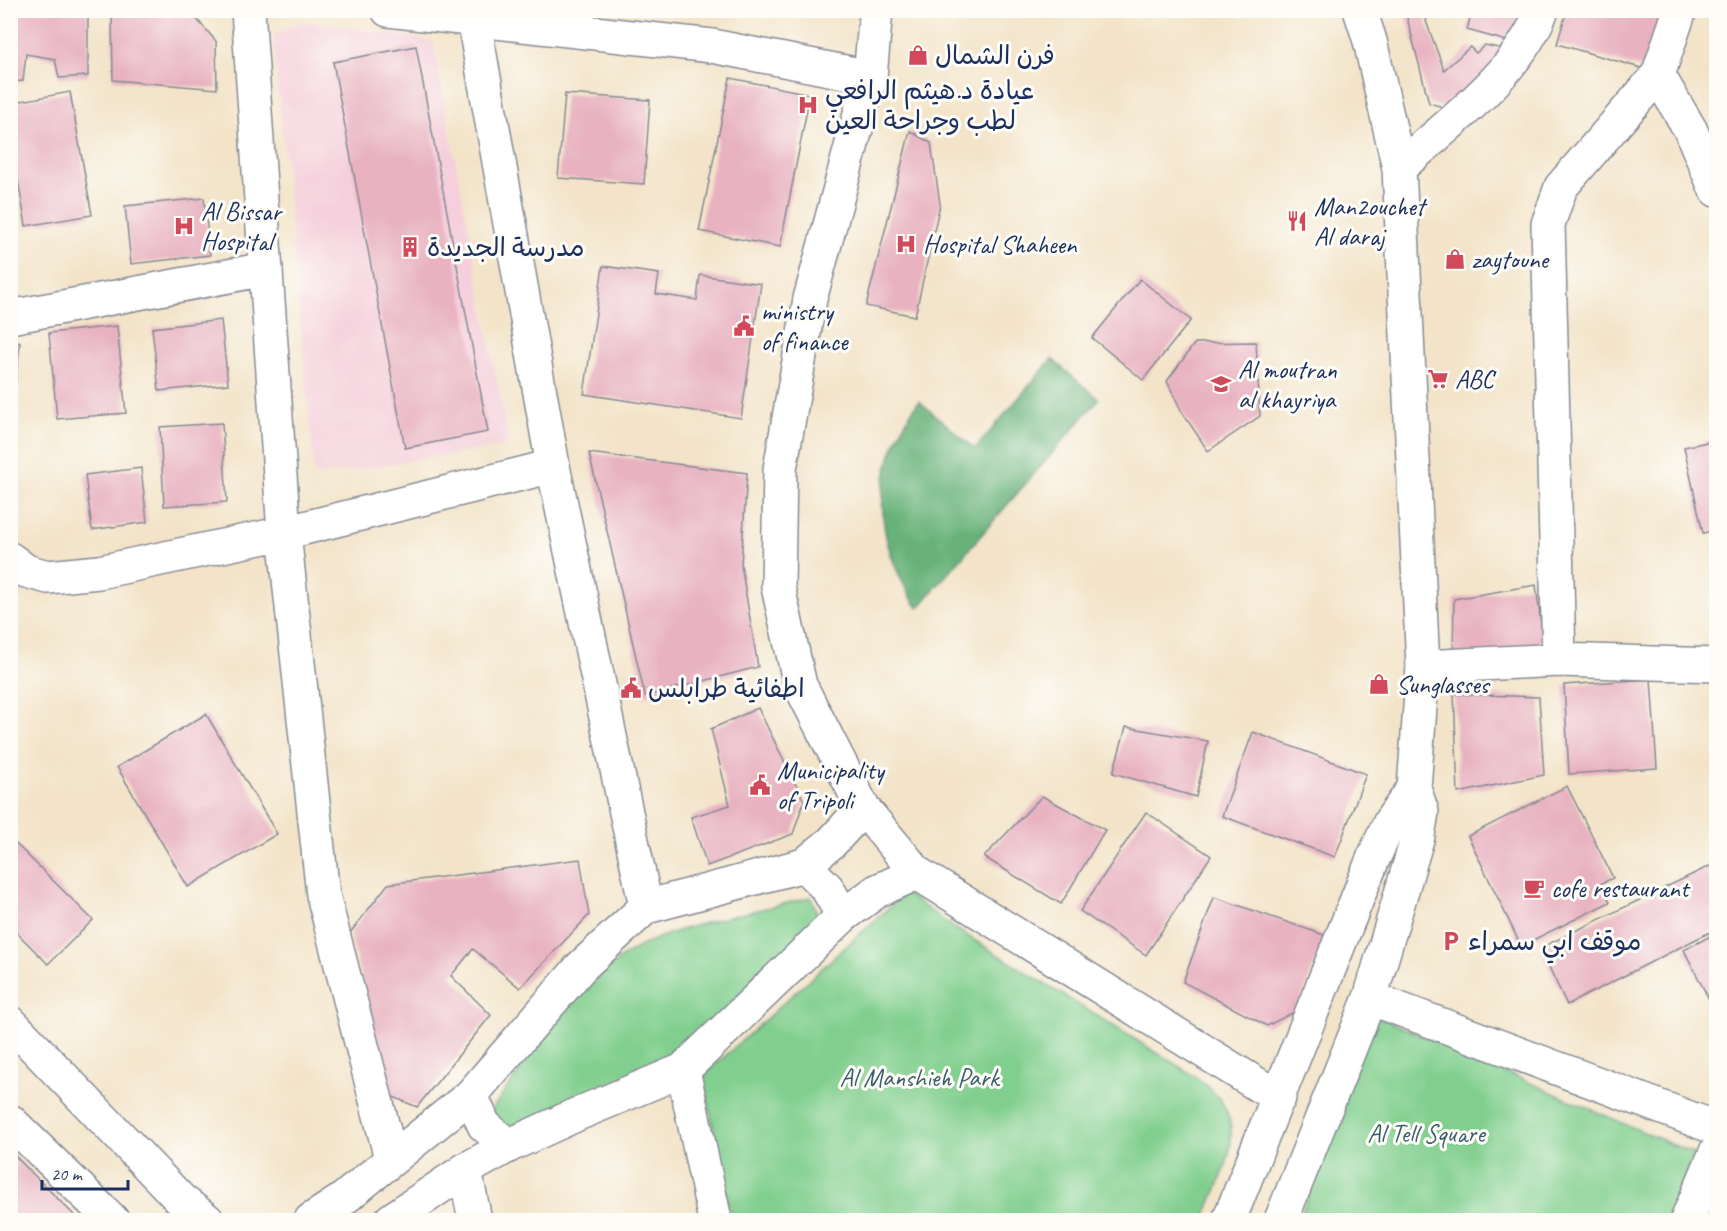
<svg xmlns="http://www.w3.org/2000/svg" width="1727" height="1231" font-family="Caveat,'Playpen Sans Arabic',sans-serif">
	<rect width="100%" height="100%" fill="#fdfcf7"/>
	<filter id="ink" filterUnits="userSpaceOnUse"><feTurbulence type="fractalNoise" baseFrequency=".0167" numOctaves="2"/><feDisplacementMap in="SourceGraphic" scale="12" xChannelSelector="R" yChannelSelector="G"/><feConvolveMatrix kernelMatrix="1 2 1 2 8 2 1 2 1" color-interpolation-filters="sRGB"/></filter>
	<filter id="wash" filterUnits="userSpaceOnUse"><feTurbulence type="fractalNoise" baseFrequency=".008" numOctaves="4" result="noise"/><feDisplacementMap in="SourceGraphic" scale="24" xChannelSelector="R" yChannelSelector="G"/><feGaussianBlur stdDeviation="1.35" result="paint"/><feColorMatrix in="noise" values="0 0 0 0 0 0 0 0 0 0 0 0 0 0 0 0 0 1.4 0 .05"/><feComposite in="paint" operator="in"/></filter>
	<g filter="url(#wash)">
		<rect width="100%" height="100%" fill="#f3e4c9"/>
		<polygon fill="#f5cfdb" points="303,21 433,41 509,445 315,476 273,36"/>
		<g fill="#81cf8e" stroke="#4e7f76" stroke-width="1.5">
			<path d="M 905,893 L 956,929 L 1196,1077 C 1257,1120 1225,1165 1204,1220 L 731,1220 L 703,1076 Z"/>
			<path d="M 811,897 L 819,918 L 695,1040 L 665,1061 L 532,1120 L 497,1128 L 489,1113 C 532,1056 576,982 639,947 C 684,923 760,911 811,897 Z"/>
			<polygon points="1374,1015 1694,1154 1667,1220 1308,1220 1300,1217"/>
		</g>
		<path fill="#68b279" stroke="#42706c" stroke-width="1.5" d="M 1052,359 L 1099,399 L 918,608 C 871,538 870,470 919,401 L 975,449 Z"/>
		<g id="blocks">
			<g fill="#e8b2c1">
				<polygon points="10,10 88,10 88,76 59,78 55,59 26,54 23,81 10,82"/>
				<polygon points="1405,10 1431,10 1426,21 1444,70 1470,47 1476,53 1485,45 1512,51 1446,108 1429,103"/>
				<polygon points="1472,10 1528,10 1518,44 1467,30"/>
				<polygon points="1567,10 1665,10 1648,70 1557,44"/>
				<polygon points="112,12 194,16 216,41 217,89 113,80"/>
				<polygon points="416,46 488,432 405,448 333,62"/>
				<polygon points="730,78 810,94 780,247 699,231"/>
				<polygon points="70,92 92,215 26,226 10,134 10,103"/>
				<polygon points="565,94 650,100 644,184 558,178"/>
				<polygon points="910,131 931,143 940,204 915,316 866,306"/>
				<polygon points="204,198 210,255 131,264 125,206"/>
				<polygon points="603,266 659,274 656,294 697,300 700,275 761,284 741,418 584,394"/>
				<polygon points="1140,279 1191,320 1143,380 1092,338"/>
				<polygon points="221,320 228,384 159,391 152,328"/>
				<polygon points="117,326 126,413 57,419 49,333"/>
				<polygon points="20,342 12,415 10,414 10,343"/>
				<polygon points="1256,342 1260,416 1208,451 1182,412 1167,381 1195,343"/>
				<polygon points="222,423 227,502 164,506 160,427"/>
				<polygon points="1716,440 1716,530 1703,533 1684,447"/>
				<polygon points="589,453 747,473 741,565 758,667 645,696"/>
				<polygon points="141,468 147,522 92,530 85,475"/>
				<polygon points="1536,585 1544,648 1453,655 1454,599"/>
				<polygon points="1651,679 1657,768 1569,774 1564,685"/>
				<polygon points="1454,694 1539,697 1544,775 1458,793"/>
				<polygon points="758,708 804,801 793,834 707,866 691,817 730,805 711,729"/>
				<polygon points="206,714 277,834 188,887 117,767"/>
				<polygon points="1126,727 1208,741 1196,797 1113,773"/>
				<polygon points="1253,732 1366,774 1335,857 1222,816"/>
				<polygon points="1567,786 1613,878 1600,884 1610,902 1521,946 1468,836"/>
				<polygon points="1042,796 1105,830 1061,904 984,857"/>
				<polygon points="1146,812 1211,856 1146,955 1080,911"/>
				<polygon points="10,838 93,920 48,964 10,926"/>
				<polygon points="580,859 589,915 520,988 473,949 451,976 491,1015 417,1107 391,1096 350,933 388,884"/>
				<polygon points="1716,863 1716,929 1567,1005 1540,948"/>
				<polygon points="1214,897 1324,935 1298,1010 1267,1026 1183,982"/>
				<polygon points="1716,933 1716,1013 1684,950"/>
				<polygon points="10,1151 79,1220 10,1220"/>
			</g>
		</g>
	</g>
	<g filter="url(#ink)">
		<use href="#blocks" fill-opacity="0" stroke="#878a94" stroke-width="1.5"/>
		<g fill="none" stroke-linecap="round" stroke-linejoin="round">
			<g stroke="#878a94" stroke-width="36">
				<g id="minor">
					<polyline points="248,10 284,533 323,895 391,1158"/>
					<polyline points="388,10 712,46 870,77"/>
					<polyline points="472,10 553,466 646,907"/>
					<polyline points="876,10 870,77 810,299 780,469 778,587 800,685 863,808 917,873 1279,1098"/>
					<polyline points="1680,10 1658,75 1691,131 1716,190"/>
					<path d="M 1399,168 C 1448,124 1518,74 1542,10"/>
					<polyline points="10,317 266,269"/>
					<polyline points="10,559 26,571 48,577 99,572 284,533 553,466"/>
					<polyline points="1559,660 1548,224 1561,187 1658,75"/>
					<polyline points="1423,667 1559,660 1716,665"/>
					<polyline points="804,865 827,888 843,916"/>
					<polyline points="1370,998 1716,1128"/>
					<polyline points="683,1070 715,1220"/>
					<polyline points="471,1095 484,1125 508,1146"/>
					<polyline points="465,1170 475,1220"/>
					<polyline points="311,1220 342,1200 471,1095 581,967 646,907 804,865 832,842 863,808"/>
					<polyline points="391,1220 465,1170 508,1146 580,1113 683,1070 843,916 877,891 917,873"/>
					<polyline points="1229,1220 1373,859 1390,822 1414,788"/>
					<polyline points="1281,1220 1370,998 1418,836 1422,812 1414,788 1423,667 1399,168 1370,41 1360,10"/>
					<polyline points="1687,1220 1716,1152"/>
				</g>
			</g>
			<g stroke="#878a94" stroke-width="36">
				<g id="trunk">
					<polyline points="10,1022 181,1200 207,1220"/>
					<polyline points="10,1121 112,1220"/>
				</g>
			</g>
			<use href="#minor" stroke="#fff" stroke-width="33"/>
			<use href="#trunk" stroke="#fff" stroke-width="33"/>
		</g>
	</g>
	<defs>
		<g id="shop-bare" transform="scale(1.62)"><path d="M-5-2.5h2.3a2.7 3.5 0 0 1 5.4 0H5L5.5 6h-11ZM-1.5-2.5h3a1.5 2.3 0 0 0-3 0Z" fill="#d1495b" stroke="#fdfcf7" stroke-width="2.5" paint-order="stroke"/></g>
		<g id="hospital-bare" transform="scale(1.62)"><path d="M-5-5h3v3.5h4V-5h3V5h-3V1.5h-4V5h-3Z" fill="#d1495b" stroke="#fdfcf7" stroke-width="2.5" paint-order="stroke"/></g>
		<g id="restaurant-bare" transform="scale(1.62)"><path d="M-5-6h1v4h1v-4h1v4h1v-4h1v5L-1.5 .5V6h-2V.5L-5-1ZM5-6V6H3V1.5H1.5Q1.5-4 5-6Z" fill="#d1495b" stroke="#fdfcf7" stroke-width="2.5" paint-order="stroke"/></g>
		<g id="building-bare" transform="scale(1.62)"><path d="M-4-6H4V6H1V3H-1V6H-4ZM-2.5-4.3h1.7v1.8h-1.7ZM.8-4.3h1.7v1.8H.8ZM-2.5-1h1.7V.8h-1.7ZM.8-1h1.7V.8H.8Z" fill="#d1495b" stroke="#fdfcf7" stroke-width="2.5" paint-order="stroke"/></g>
		<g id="civic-bare" transform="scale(1.62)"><path d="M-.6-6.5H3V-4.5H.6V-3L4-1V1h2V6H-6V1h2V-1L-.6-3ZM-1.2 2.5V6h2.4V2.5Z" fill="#d1495b" stroke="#fdfcf7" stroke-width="2.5" paint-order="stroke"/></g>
		<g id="supermarket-bare" transform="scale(1.62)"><path d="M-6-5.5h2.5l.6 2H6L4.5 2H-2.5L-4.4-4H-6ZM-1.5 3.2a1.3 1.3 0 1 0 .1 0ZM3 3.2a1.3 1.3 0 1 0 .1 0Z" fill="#d1495b" stroke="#fdfcf7" stroke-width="2.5" paint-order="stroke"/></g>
		<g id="school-bare" transform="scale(1.62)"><path d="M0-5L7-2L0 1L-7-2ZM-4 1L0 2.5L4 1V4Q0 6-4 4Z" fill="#d1495b" stroke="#fdfcf7" stroke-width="2.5" paint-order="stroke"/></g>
		<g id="cafe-bare" transform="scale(1.62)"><path d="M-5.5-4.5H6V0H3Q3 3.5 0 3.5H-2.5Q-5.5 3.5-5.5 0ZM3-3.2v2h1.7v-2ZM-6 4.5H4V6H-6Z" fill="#d1495b" stroke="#fdfcf7" stroke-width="2.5" paint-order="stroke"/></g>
		<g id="parking-bare" transform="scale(1.62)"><path d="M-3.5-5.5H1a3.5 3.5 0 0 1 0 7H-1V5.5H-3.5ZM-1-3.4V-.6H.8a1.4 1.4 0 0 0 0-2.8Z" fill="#d1495b" stroke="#fdfcf7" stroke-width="2.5" paint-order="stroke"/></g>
	</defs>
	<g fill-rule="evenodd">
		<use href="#shop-bare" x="918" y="55"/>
		<use href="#hospital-bare" x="808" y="105"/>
		<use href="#restaurant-bare" x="1297" y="221"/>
		<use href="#hospital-bare" x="184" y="226"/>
		<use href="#hospital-bare" x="906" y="244"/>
		<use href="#building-bare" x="410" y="247"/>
		<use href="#shop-bare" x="1455" y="259"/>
		<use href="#civic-bare" x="744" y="326"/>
		<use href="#supermarket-bare" x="1438" y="379"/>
		<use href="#school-bare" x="1221" y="384"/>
		<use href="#shop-bare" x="1379" y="684"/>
		<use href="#civic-bare" x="631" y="688"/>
		<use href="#civic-bare" x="760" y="785"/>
		<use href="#cafe-bare" x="1534" y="888"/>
		<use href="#parking-bare" x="1451" y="941"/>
	</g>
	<g text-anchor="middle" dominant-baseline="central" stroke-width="6" stroke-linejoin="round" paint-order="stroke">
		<g font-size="26" fill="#1b2f5e" stroke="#fdfcf7" text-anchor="start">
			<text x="935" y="55">فرن الشمال</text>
			<text x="825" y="90">عيادة د.هيثم الرافعي<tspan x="825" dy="30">لطب وجراحة العين</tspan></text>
			<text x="1314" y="206">Man2ouchet<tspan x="1314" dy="30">Al daraj</tspan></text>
			<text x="201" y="211">Al Bissar<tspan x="201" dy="30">Hospital</tspan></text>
			<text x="923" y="244">Hospital Shaheen</text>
			<text x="427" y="247">مدرسة الجديدة</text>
			<text x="1472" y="259">zaytoune</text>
			<text x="761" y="311">ministry<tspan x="761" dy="30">of finance</tspan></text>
			<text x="1238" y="369">Al moutran<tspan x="1238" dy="30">al khayriya</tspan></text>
			<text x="1455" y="379">ABC</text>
			<text x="1396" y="684">Sunglasses</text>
			<text x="648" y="688">اطفائية طرابلس</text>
			<text x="777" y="770">Municipality<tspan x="777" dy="30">of Tripoli</tspan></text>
			<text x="1551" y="888">cofe restaurant</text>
			<text x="1468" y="941">موقف ابي سمراء</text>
		</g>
		<g font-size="26" fill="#3a5f6c" stroke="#fdfcf7">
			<text x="919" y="1077">Al Manshieh Park</text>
			<text x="1426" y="1133">Al Tell Square</text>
		</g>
	</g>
	<rect width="1727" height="1231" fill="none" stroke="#fdfcf7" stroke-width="36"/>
	<path d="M42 1180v9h86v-9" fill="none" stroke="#1b2f5e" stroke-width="3"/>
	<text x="51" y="1180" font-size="18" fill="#1b2f5e" stroke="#fdfcf7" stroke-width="4.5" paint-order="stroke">20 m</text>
</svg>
